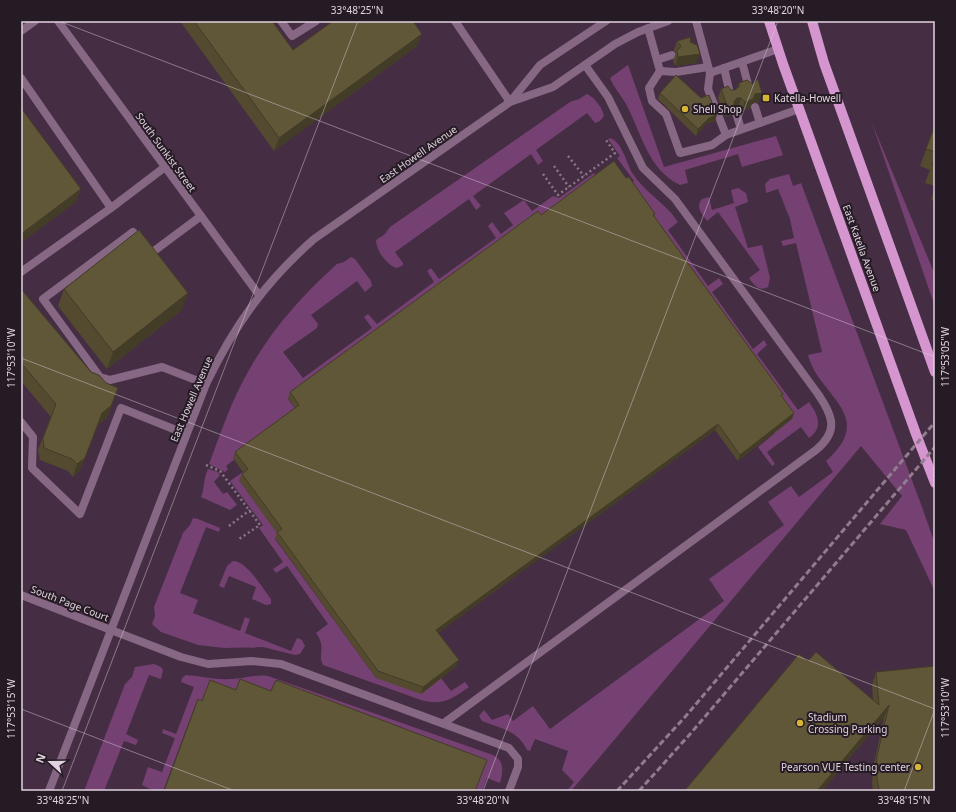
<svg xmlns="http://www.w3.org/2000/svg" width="956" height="812" font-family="'Noto Sans',sans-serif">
	<rect width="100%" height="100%" fill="#452e43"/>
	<g fill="#754072">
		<path d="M 628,65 L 664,167 L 776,136 L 783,155 L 742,167 L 738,154 L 685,170 L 688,183 L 680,185 C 648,170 641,132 626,104 C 621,95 614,88 610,78 Z"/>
		<path d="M 587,94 C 595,98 602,107 604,116 L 600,121 L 595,123 L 587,113 L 536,150 L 543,161 L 538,165 L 531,154 L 473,196 L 481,206 L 476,210 L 469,199 L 395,252 L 403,263 L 403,265 L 397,268 C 387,266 376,250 376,240 L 384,235 L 390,227 L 570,102 L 579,99 Z"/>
		<polygon points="872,123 935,275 935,307"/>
		<path d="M 610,138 C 622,141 627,165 633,174 C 645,193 666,203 678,222 L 668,230 L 708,286 L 719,278 L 723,284 L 712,292 L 753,349 L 764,340 L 767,345 L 757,354 L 798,410 L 809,402 C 818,415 824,427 809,438 L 801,427 L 767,452 L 775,464 L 772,466 L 758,447 L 775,433 L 628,185 L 634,181 L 617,158 L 620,156 L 608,139 Z"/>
		<path d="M 594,173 L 598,178 L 288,399 L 297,411 L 226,466 L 228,469 L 225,472 L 209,464 C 219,438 228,410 241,385 C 265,337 298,299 337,264 L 344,262 L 351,257 L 355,259 L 371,281 L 372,286 L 365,292 L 357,281 L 311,315 L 318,324 L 317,328 L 283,352 L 303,378 L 372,328 L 364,317 L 368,314 L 377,324 L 434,282 L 427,271 L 431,268 L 439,279 L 496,238 L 488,226 L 492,222 L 501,234 L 513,225 L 504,213 L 524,200 L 532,211 L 553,196 L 559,198 Z"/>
		<path d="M 789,174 L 793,186 L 801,183 L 922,507 L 935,544 L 935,592 L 906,530 L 880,524 L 902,496 L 861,446 L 599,758 L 571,791 L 567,791 L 574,782 L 562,770 L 568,751 L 535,739 L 530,751 L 527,750 C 519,731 500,728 482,721 L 479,716 L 484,710 L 492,720 L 508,714 L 513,721 L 533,706 L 550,729 L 724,601 L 709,579 L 784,525 L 768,502 L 791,486 L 799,497 L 833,472 L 826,461 C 878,415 818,396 808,355 L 822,352 L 796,243 L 783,246 L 781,241 L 794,238 L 790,219 L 778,189 L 766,193 L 765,184 L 770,179 Z"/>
		<path d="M 738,188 L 746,193 L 748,202 L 735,207 L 748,248 L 762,245 L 770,278 L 768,287 C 759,292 754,285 749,278 L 760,270 L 718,212 L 707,221 C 702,213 695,208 702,199 L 709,197 L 712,210 L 734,203 L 731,190 Z"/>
		<path d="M 208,469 L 218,472 L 220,475 L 214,482 L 223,494 L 227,492 L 237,505 L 230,510 L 201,497 C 205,487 203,480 208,469 Z"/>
		<path d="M 243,472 L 245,476 L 239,480 L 279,535 L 275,539 L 376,678 L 441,678 L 451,691 L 465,682 L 469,687 C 452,699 443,706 421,700 L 323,665 C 317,654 327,648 316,633 L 328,624 L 287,566 L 276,573 L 273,569 L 283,562 L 259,528 L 263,525 L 230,481 Z"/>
		<polygon points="193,518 198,519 220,528 219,532 206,527 180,593 198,600 193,613 240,631 245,617 250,619 245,633 291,651 297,638 302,640 305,646 300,654 295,655 263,647 224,648 198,645 161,632 152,624 155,616 154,607 183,533 190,525"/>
		<path d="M 233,561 C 247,561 263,589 271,599 L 271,604 L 266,605 L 252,599 L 256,587 L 229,576 L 224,588 L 219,586 L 227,566 Z"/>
		<polygon points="154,664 161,667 163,670 161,679 149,675 126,734 138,740 136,745 124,741 104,791 84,791 125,684 132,677 135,667"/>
		<path d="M 186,675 C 201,676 216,680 231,679 C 243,679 256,674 268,676 L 493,755 C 505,761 503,772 500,783 L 487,778 L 482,791 L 475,791 L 269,697 L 234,696 L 200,707 L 195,706 L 163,791 L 154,791 L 142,785 L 148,767 L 162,772 L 175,738 L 162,733 L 163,729 L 176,734 L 194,687 L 181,682 L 182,678 Z"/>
	</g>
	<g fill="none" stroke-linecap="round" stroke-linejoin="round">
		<g stroke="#8a7788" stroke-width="2.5" stroke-dasharray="2 3" stroke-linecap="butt">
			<polyline points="568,156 584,176"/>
			<polyline points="554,166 569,187"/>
			<polyline points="543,174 558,195 615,153 606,140"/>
			<polyline points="206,465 220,471 260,525 239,539"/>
			<polyline points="229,526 250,510"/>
		</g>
		<g stroke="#876884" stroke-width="8">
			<polyline points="281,21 292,36 316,21"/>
			<polyline points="696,21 710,73 778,49"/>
			<polyline points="648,28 660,71 649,88 652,101 666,114 680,153 712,145 726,135 799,109"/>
			<polyline points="21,31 35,21"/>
			<polyline points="657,60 672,55"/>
			<polyline points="742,62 749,88"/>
			<polyline points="724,68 730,94"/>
			<polyline points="660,71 676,72 708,67"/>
			<polyline points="710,73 708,89 726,135"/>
			<polyline points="21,78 111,208 165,167"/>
			<polyline points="755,107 760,123"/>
			<polyline points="736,113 741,129"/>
			<polyline points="141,242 133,232 43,299 100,377 110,380 162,367 206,384"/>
			<polyline points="148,252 150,254 201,216"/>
			<polyline points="21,272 111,208"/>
			<polyline points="21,422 33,437 32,468 80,514 121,408 186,434"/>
			<polyline points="111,630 181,657 208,664 252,661 281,664 509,748 518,759 518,767 509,791"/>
			<path d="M 444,723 L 816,450 C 839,431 833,416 818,394 L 675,199 L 643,168 L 608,97 L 585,65"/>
		</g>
		<g stroke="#876884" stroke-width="8">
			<polyline points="455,21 510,102"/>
			<polyline points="21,595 111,630"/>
		</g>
		<g stroke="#876884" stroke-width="8">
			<polyline points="58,21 259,295"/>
			<polyline points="510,102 540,65 606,21"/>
			<path d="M 49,791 L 206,384 C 234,326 265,282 314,239 L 510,102 L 553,87 L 615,44 L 638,32 L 668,21"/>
		</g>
		<g stroke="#d596d0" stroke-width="10">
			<polyline points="769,21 783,64 916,434 935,483"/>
			<polyline points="812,21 824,63 935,372"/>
		</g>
		<g stroke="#8f7c8d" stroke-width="3" stroke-dasharray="6 3" stroke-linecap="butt">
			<polyline points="617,791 685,717 935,422"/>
			<polyline points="639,791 691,733 935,447"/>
		</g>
	</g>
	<g fill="#534a30">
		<polygon points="180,21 272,21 293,50 417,46 274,151"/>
		<polygon points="677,41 690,42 696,63 675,66 673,60 676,53 674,50"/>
		<polygon points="739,83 758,103 752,103 750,108 741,111 738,108 734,108 731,115 725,117 718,98 721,89 735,90 737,88"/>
		<polygon points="660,93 715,121 706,124 696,136 658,99"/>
		<polygon points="935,125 935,186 925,183 930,170 920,166"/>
		<polygon points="626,178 655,214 654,216 783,394 782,396 792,419 738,461 715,430 438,633 457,666 421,694 376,678 275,538 277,533 239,480 243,472 233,458 235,452 295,408 288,398 290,392 541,215"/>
		<polygon points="935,188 935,201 931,200"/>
		<polygon points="21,289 91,372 106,383 118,388 107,418 98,425 80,470 73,477 68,471 40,460 38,450 51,417 21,381"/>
		<polygon points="64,289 182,310 107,369 58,306"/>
		<polygon points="808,661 873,700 872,685 876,672 935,791 873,791 872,784 873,768 884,717 822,791 685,791 686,789"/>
	</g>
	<g fill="#433c27">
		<polygon points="422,34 417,46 274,151 279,138"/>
		<polygon points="700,54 696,63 675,66 678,57"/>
		<polygon points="762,93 758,103 752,103 750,108 741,111 745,102 755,94"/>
		<polygon points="737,98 741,98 738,108 734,108 731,115 725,117 728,108"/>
		<polygon points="717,115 715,121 706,124 696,136 698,129 709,118"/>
		<polygon points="81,189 76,202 21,243 21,234"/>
		<polygon points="188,293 182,310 107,369 113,352"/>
		<polygon points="118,388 107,418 98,425 80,470 73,477 77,464 102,413"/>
		<polygon points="794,413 792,419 738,461 740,455"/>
		<polygon points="718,424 715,430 434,636 436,630"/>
		<polygon points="459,660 457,666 421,694 423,687"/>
		<polygon points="889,705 884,717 822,791 817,791"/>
	</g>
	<g fill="#605638" stroke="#433c27">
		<polygon points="194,21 272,21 293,50 333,21 413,21 422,34 279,138"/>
		<polygon points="691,37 690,42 697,45 700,54 678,57 677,51 681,46 677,41"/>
		<polygon points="676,75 701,98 709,95 717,115 709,118 698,129 660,93"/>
		<polygon points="758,79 762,93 755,94 753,99 745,102 741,98 737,98 734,102 734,106 728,108 721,89 728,86 731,90 735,90 739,87 739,83 747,80 753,84"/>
		<polygon points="21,108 81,189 21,234"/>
		<polygon points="935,125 935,152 926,149"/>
		<polygon points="935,156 935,167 932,165"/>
		<polygon points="614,161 626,178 629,177 655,214 653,215 783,394 781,395 794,413 740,455 718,424 436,630 459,660 423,687 378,671 277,532 282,529 242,474 248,469 235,452 299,405 290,392 538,211 541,215"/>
		<polygon points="139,230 188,293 113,352 64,289"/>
		<polygon points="21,289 91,372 99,375 106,383 118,388 111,406 102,413 85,458 77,464 72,459 44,448 43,438 56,404 21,363"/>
		<polygon points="816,652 879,705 876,672 935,666 935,791 881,791 879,789 876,772 877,756 889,705 817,791 687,791 686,789 799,654 808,661"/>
		<polygon points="240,679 271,691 276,680 487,760 475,791 164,791 198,699 202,701 210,680 236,690"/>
	</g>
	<path fill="none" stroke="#e1d2df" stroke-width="1" stroke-opacity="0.45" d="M 59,21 L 935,357M 21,358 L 935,709M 21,709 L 235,791M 62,791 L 358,21M 483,791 L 778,21M 904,791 L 935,709"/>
	<g fill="#d8b434" stroke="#251b24" stroke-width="1.5">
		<rect x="762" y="94" width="8" height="8" rx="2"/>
		<circle cx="685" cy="109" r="4"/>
		<circle cx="800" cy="723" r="4"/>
		<circle cx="918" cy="767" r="4"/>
	</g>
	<g text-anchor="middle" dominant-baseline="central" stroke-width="4" stroke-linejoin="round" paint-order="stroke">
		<g font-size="10" fill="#e1d2df" stroke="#251b24" text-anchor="start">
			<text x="774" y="98">Katella-Howell</text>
			<text x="693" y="109">Shell Shop</text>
			<text x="808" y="717">Stadium<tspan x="808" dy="12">Crossing Parking</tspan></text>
			<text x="910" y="767" text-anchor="end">Pearson VUE Testing center</text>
		</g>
		<g font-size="10" fill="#e1d2df" stroke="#251b24">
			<text transform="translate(166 152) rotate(54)">South Sunkist Street</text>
			<text transform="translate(418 154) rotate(-35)">East Howell Avenue</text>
			<text transform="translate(862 248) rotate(70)">East Katella Avenue</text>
			<text transform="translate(191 399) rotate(-67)">East Howell Avenue</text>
			<text transform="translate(70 603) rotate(21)">South Page Court</text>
		</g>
	</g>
	<rect width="956" height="812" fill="none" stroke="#251b24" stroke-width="44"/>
	<g transform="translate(50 762) rotate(291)" stroke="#251b24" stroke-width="3" paint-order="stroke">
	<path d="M0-3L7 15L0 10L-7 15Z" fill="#e1d2df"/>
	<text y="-6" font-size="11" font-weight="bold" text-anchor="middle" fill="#e1d2df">N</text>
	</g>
	<rect x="22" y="22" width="912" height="768" fill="none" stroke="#e1d2df" stroke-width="1.5"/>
	<g font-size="10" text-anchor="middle" fill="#e1d2df">
		<text x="357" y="14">33°48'25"N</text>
		<text x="778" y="14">33°48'20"N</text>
		<text transform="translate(945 357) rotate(-90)" y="4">117°53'05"W</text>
		<text transform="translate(11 358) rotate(-90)" y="4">117°53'10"W</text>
		<text transform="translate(945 708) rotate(-90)" y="4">117°53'10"W</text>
		<text transform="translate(11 709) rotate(-90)" y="4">117°53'15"W</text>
		<text x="63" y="804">33°48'25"N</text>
		<text x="483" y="804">33°48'20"N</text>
		<text x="904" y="804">33°48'15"N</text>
	</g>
</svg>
